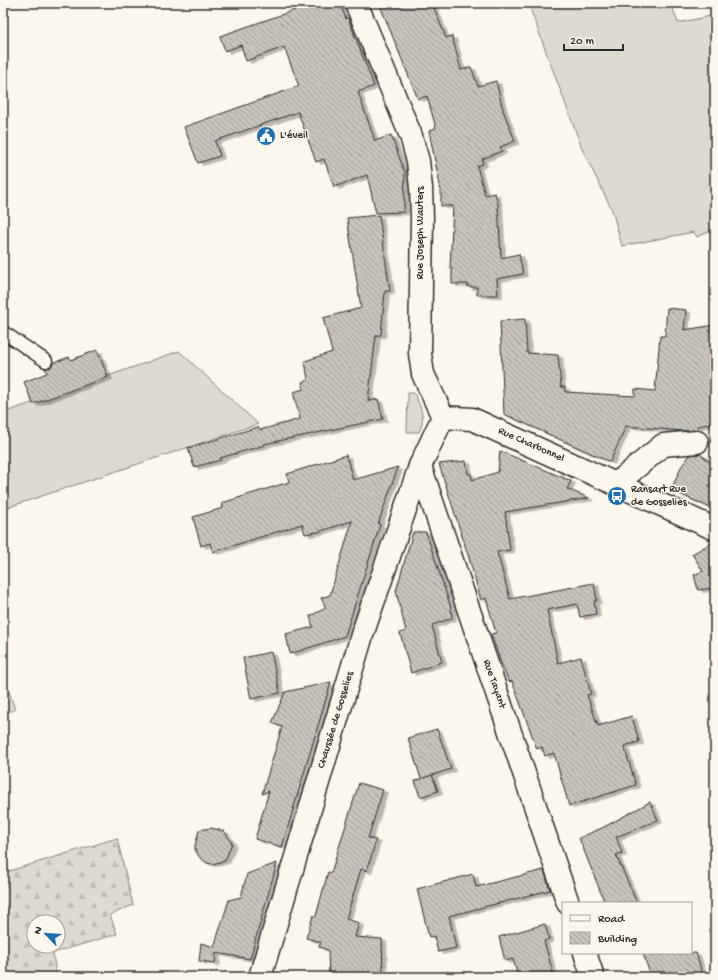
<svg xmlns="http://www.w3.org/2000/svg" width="718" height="980" font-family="'Gochi Hand',sans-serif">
	<defs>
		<pattern id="forest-firs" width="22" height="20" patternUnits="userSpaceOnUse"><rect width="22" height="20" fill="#dddad0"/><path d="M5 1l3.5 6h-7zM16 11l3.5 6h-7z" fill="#bebbb3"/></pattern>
		<pattern id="building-back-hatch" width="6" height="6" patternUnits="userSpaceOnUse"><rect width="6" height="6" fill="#c7c4bc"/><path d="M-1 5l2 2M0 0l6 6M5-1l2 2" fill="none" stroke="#a29f99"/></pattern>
		<filter id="shadow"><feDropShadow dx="4.5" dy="2.5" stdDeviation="0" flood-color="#0004"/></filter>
	</defs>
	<rect width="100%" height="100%" fill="#fbf7ec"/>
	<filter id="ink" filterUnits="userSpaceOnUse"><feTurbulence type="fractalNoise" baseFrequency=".025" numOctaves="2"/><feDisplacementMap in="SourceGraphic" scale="8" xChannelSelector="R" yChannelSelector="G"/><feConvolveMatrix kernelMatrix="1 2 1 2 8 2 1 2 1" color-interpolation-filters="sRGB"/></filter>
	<g filter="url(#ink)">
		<g fill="#dddad0" stroke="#84827e">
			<polygon points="528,3 671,3 678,23 715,15 715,229 697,237 694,232 622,246 612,210 583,151"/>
			<polygon points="179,351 258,424 3,509 3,413"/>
			<path d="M 408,393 L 414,393 C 421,408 426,417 419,432 L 407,432 Z"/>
			<polygon points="3,673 15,710 3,713"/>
		</g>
		<path fill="url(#forest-firs)" stroke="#84827e" fill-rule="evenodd" d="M 117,838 L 133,905 L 110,915 L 117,934 L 53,953 L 56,977 L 3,977 L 3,873 ZM 34,922 L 58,922 L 58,946 L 34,946 Z"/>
		<g fill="url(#building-back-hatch)" stroke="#2b2b2b" filter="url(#shadow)">
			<polygon points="315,3 340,3 346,19 348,18 374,86 358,92 375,141 391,135 405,173 404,212 376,213 367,175 334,187 324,159 316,162 298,112 215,141 220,156 198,163 184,127 299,86 284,47 246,61 241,45 225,51 220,36"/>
			<polygon points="379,3 432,3 446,38 452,36 461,70 471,67 478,86 496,81 503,110 515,141 500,147 502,151 482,159 483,164 477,166 485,195 495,193 498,204 501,258 519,254 523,274 497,279 498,295 477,295 477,287 468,287 468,284 452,284 452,268 450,268 453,206 441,206 441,191 429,131 436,128 427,96 418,99"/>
			<polygon points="379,215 390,291 385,291 381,335 376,335 368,401 378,399 383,419 264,444 265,445 220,458 221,460 194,467 188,448 258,427 260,430 300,419 293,392 304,389 302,382 308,380 305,361 332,352 323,318 361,308 347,218"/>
			<polygon points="667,308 686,310 684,330 715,325 715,423 697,426 698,430 682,431 626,426 610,462 504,414 500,321 525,319 527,353 558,355 561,387 565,387 565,392 635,396 635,389 655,391 660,336 665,336"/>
			<polygon points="97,350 108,377 33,404 24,382 47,373 45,368 50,368 53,363 69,357 71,360"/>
			<polygon points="500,451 571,481 567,489 589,498 505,512 510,550 497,552 510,599 594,583 597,601 594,601 596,614 580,617 577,604 547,610 558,663 581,657 591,694 587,695 598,726 632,716 639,742 624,746 636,785 569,806 554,753 545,756 542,747 537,749 512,681 509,682 502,666 491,634 496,633 486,598 481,600 469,558 439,464 466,461 468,474 471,474 472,480 498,472"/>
			<polygon points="700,454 715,466 715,510 671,490 681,467 690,455"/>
			<polygon points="346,455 353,480 398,467 378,524 380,525 345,636 290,654 286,634 313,627 310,616 326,608 321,598 330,595 352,521 318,532 305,534 302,524 213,552 210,543 201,546 193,517 223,508 222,503 289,482 287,474"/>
			<polygon points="413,532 426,532 451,608 452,618 432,625 442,662 411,673 400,633 406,631 396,591"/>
			<polygon points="715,541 715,590 714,588 698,590 694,575 703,571 692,554"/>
			<polygon points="271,652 280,693 251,699 243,658"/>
			<polygon points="331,682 282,847 255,839 269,791 262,794 282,727 272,723 285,692"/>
			<polygon points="437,729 451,769 421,779 408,738"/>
			<polygon points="432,775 438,791 420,797 415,781"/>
			<polygon points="359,783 383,790 368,838 376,840 367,871 361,869 346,919 359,923 355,937 382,939 383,977 329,977 328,950 319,947 321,942 306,938 313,916 316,916 328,872 331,873"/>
			<polygon points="650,802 658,820 616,837 622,853 616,855 637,903 605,903 579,838 604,827"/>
			<polygon points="211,828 224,831 232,843 225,861 212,864 207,863 200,858 195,850 195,846 199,830"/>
			<polygon points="277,863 250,959 216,953 215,963 199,961 201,943 214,947 229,900 241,897 247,874"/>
			<polygon points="544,870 550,890 449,916 456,948 438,952 434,936 429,937 417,889 473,874 476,887"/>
			<polygon points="545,924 549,939 544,941 553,973 539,977 518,977 513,959 505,961 499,937"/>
			<polygon points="643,953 696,953 703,977 651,977"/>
		</g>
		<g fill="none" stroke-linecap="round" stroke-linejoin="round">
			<g stroke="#2b2b2b" stroke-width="15">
				<polyline id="service" points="3,332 46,361"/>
			</g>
			<g stroke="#2b2b2b" stroke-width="25">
				<g id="minor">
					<polyline points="420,466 568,903"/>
					<polyline points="616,484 663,445 697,442"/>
					<polyline points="585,953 593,977"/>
				</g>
			</g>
			<g stroke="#2b2b2b" stroke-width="25">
				<g id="tertiary">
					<polyline points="356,3 411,136 418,161 421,188 422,217 420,354 423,374 443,417"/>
					<polyline points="443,417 472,419 715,529"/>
					<polyline points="260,977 362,635 420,466 443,417"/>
				</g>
			</g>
			<use href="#service" stroke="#fbf7ec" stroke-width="12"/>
			<use href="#minor" stroke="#fbf7ec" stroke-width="22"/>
			<use href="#tertiary" stroke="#fbf7ec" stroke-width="22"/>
		</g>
	</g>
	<defs>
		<g id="civic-disc" transform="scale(1)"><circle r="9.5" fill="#1f6fb2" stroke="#fbf7ec"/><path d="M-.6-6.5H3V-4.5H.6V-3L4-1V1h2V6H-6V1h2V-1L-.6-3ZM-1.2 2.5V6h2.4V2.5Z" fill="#fff"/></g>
		<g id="bus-disc" transform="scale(1)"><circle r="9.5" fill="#1f6fb2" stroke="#fbf7ec"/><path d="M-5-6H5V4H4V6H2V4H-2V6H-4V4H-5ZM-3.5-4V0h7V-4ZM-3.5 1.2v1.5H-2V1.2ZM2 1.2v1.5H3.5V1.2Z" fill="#fff"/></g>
	</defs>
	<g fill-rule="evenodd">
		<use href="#civic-disc" x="266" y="136"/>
		<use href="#bus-disc" x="617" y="496"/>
	</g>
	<g text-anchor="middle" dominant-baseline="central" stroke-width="3" stroke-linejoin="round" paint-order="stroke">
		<g font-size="11" fill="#2b2b2b" stroke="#fbf7ec" text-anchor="start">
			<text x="280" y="136">L'éveil</text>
			<text x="631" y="490">Ransart Rue<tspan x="631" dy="13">de Gosselies</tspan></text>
		</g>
		<g font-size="11" fill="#2b2b2b" stroke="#fbf7ec">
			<text transform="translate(421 233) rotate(-90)">Rue Joseph Wauters</text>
			<text transform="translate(531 445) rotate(24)">Rue Charbonnel</text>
			<text transform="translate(494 684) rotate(71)">Rue Tayant</text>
			<text transform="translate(336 720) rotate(-73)">Chaussée de Gosselies</text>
		</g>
	</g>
	<rect width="718" height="980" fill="none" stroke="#fbf7ec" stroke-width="16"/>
	<rect x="8" y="8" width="702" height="964" fill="none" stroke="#2b2b2b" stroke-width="1.5" filter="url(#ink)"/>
	<rect x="562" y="902" width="130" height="52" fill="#fbf7ec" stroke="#a8a59f"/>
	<rect x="570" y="915" width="20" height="6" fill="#fbf7ec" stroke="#a8a59f"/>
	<text x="598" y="922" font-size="12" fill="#2b2b2b">Road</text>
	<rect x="570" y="932" width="20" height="12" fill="url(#building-back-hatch)" stroke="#a8a59f"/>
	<text x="598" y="942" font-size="12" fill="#2b2b2b">Building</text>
	<g transform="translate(46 934) rotate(295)"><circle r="19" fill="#fbf7ec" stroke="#a8a59f"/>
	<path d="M0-3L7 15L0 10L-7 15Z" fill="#1f6fb2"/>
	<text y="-6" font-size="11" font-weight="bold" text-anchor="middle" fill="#2b2b2b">N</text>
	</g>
	<path d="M564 44v6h59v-6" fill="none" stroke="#2b2b2b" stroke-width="2"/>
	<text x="570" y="44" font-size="12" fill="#2b2b2b" stroke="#fbf7ec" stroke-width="3" paint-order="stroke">20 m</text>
</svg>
